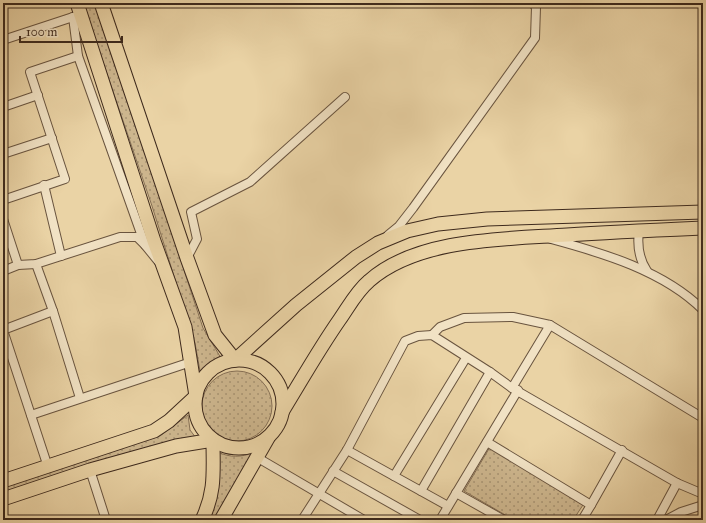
<svg xmlns="http://www.w3.org/2000/svg" width="706" height="523" font-family="'IM FELL Great Primer',serif">
	<defs>
		<pattern id="grass-dots" width="8" height="8" patternUnits="userSpaceOnUse"><rect width="8" height="8" fill="#cdb68e"/><path d="M2 2h.1M6 6h.1" fill="none" stroke="#a89473" stroke-width="1.8" stroke-linecap="round"/></pattern>
	</defs>
	<rect width="100%" height="100%" fill="#ead3a5"/>
	<filter id="stains"><feTurbulence type="fractalNoise" baseFrequency=".005" numOctaves="4"/><feColorMatrix values="0 0 0 0 .2 0 0 0 0 .09 0 0 0 0 .02 0 0 0 .5 -.17"/></filter>
	<radialGradient id="worn" r=".72"><stop offset=".6" stop-color="#630" stop-opacity="0"/><stop offset="1" stop-color="#630" stop-opacity=".3"/></radialGradient>
	<g fill="url(#grass-dots)" stroke="#867056">
		<polygon points="83,3 96,3 203,328 221,358 210,362 200,371 195,343 152,206"/>
		<circle cx="237" cy="406" r="35"/>
		<polygon points="188,415 190,430 196,438 160,444 3,494 3,487 160,436"/>
		<polygon points="490,447 583,505 573,520 514,520 464,491"/>
		<path d="M 218,452 C 230,458 241,457 253,453 L 214,520 L 208,520 L 218,488 Z"/>
	</g>
	<g fill="none" stroke-linecap="round" stroke-linejoin="round">
		<g stroke="#69543f" stroke-width="10">
			<g id="minor">
				<polyline points="73,17 78,56 145,245"/>
				<polyline points="3,40 76,16"/>
				<polyline points="3,107 38,95"/>
				<polyline points="3,154 52,138"/>
				<polyline points="44,185 61,256"/>
				<polyline points="3,200 65,179 30,72 78,56"/>
				<polyline points="3,219 18,265"/>
				<path d="M 639,231 C 637,246 639,259 647,271"/>
				<polyline points="388,235 399,226 413,208 535,38 536,7 532,3"/>
				<path d="M 551,239 C 603,253 664,271 703,310"/>
				<polyline points="187,258 197,239 191,212 250,182 345,97"/>
				<polyline points="36,264 53,311 80,398"/>
				<polyline points="3,271 18,265 36,264 120,237 137,237 145,245 158,261"/>
				<polyline points="3,330 48,467"/>
				<polyline points="3,330 53,311"/>
				<polyline points="432,335 440,327 464,318 513,317 550,325 703,418"/>
				<polyline points="512,388 550,325"/>
				<polyline points="31,415 191,362"/>
				<polyline points="487,442 591,505 582,520"/>
				<polyline points="347,450 448,506"/>
				<polyline points="258,458 364,520"/>
				<polyline points="90,470 106,520"/>
				<polyline points="333,471 420,520"/>
				<polyline points="394,476 466,358"/>
				<polyline points="421,491 490,372"/>
				<polyline points="456,493 504,520"/>
				<polyline points="591,505 622,450"/>
				<polyline points="302,520 347,450 405,341 418,336 432,335 490,372 512,388 677,483 703,494"/>
				<polyline points="440,520 518,390"/>
				<polyline points="657,520 677,483"/>
				<polyline points="666,520 681,512 703,505"/>
			</g>
		</g>
		<g stroke="#3e2a1d" stroke-width="15">
			<g id="primary">
				<polyline points="101,3 187,258 215,335 235,360 296,305 356,257 378,243 407,231 438,224 487,219 703,212"/>
				<circle cx="239" cy="404" r="44"/>
				<path d="M 282,412 C 301,381 319,349 340,319 C 349,306 357,291 369,281 C 417,238 506,239 567,235 C 612,232 658,230 703,228"/>
				<polyline points="3,481 154,431 169,421 196,396 185,327 154,241 77,3"/>
				<path d="M 3,499 L 90,470 L 176,446 L 213,440 C 213,471 216,491 202,520"/>
				<polyline points="221,520 268,438"/>
			</g>
		</g>
		<use href="#minor" stroke="#f1e2c4" stroke-width="8"/>
		<use href="#primary" stroke="#ead3a5" stroke-width="13"/>
	</g>
	<rect width="706" height="523" fill="none" stroke="#ead3a5" stroke-width="16"/>
	<rect x="4" y="4" width="698" height="515" fill="none" stroke="#3e2a1d" stroke-width="2"/>
	<rect x="8" y="8" width="690" height="507" fill="none" stroke="#3e2a1d"/>
	<path d="M20 36v6h102v-6" fill="none" stroke="#3e2a1d" stroke-width="2"/>
	<text x="26" y="36" font-size="12" fill="#3e2a1d" stroke="#f1e2c4" stroke-width="3" paint-order="stroke">100 m</text>
	<rect width="100%" height="100%" filter="url(#stains)"/>
	<rect width="100%" height="100%" fill="url(#worn)"/>
</svg>
